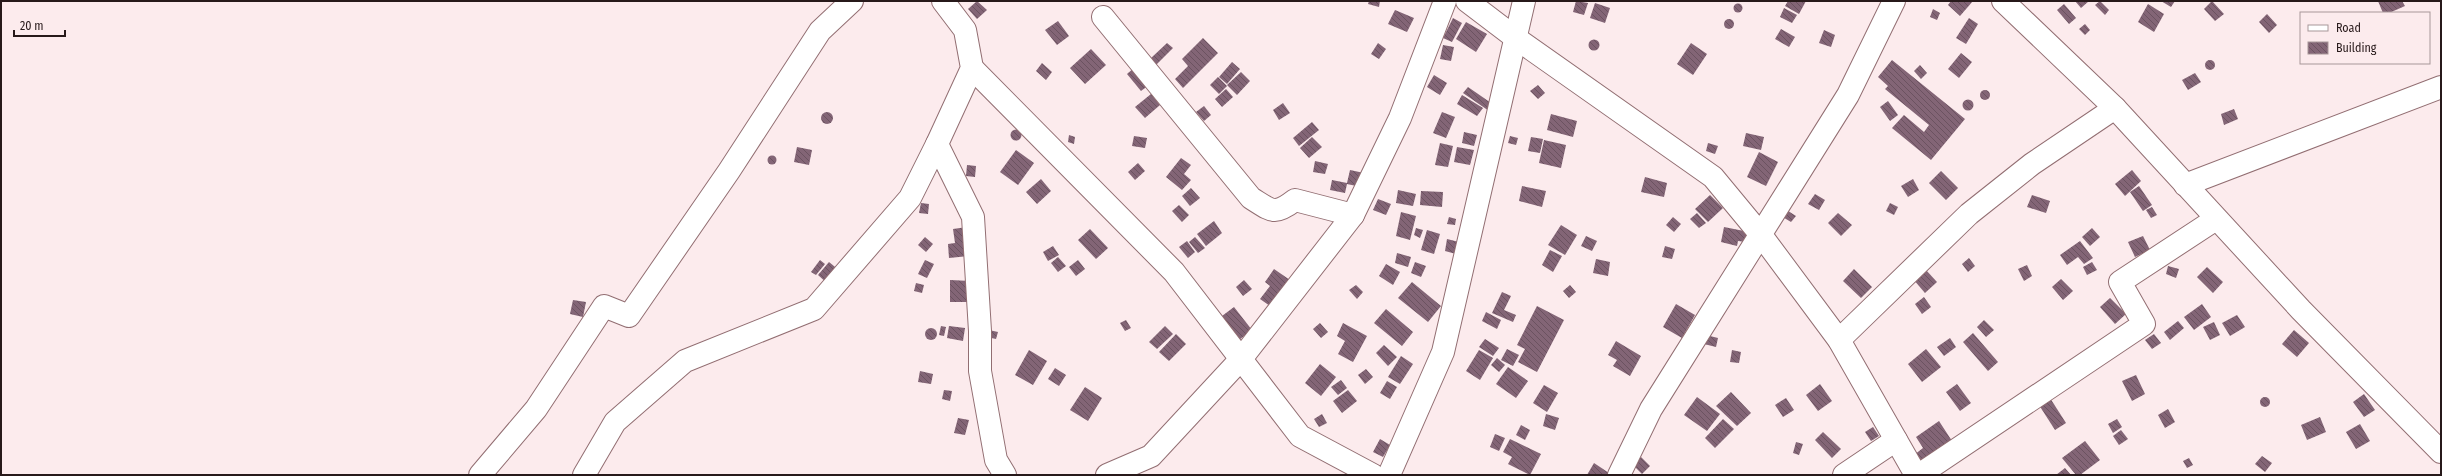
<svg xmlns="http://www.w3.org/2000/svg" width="2442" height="476" font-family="'Fira Sans Condensed',sans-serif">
	<defs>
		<pattern id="building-back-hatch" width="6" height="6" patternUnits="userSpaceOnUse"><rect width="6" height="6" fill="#836576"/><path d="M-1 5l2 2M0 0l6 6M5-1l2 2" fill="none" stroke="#6b5260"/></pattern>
	</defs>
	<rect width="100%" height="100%" fill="#fcebed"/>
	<g fill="url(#building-back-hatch)">
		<polygon points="977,1 987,10 977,19 968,9"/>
		<polygon points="1369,1 1380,1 1379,7 1368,4"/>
		<polygon points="1576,1 1588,3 1584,15 1573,12"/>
		<polygon points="1788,1 1806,1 1799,14 1785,6"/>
		<polygon points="1951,1 1973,1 1960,16 1948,5"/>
		<polygon points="2075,1 2089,1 2081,8"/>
		<polygon points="2100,1 2109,10 2105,15 2095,5"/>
		<polygon points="2161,1 2175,1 2171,7"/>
		<polygon points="2212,1 2224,14 2215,21 2204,9"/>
		<polygon points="2378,1 2402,1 2405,6 2389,13 2383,13"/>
		<polygon points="1595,3 1610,8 1605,23 1590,18"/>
		<circle cx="1738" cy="8" r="4.5"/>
		<polygon points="2064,4 2076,18 2069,24 2057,10"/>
		<polygon points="2148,4 2164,14 2154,32 2138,22"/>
		<polygon points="1784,8 1797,15 1792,23 1780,17"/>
		<polygon points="1933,9 1940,13 1937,20 1930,17"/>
		<polygon points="1395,10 1414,18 1407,32 1388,24"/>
		<polygon points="2267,14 2277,25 2269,33 2259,22"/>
		<polygon points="1453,18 1462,23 1452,42 1443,38"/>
		<polygon points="1969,18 1978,24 1966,44 1956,38"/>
		<circle cx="1729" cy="24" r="5"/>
		<polygon points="1058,21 1069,36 1057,45 1045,30"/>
		<polygon points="1466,22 1487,34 1476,52 1456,39"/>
		<polygon points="2085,24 2090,30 2085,35 2079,29"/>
		<polygon points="1781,29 1795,37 1789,47 1775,39"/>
		<polygon points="1824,30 1835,35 1831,47 1819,43"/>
		<polygon points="1203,38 1218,53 1183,88 1175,79 1188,66 1182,59"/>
		<circle cx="1594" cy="45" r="5.5"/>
		<polygon points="1167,43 1173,48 1156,65 1150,59"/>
		<polygon points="1378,43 1386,49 1379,59 1371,54"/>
		<polygon points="1691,43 1707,54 1693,75 1677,64"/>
		<polygon points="1443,45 1454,47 1451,61 1440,59"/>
		<polygon points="1091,49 1106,65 1085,84 1070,68"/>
		<polygon points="1961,53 1972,62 1959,78 1948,69"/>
		<circle cx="2210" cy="65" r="5"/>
		<polygon points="1892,60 1965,119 1931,160 1892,128 1904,115 1924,132 1929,125 1885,89 1888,86 1878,77"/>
		<polygon points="1232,62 1240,69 1227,84 1219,77"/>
		<polygon points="1042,63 1052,72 1046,80 1036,71"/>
		<polygon points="1920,65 1927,73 1921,79 1914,71"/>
		<polygon points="1135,67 1149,85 1141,91 1127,74"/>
		<polygon points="1241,72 1250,81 1237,95 1227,85"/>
		<polygon points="2195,73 2201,82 2188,90 2182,80"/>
		<polygon points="1434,75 1447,83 1440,95 1427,87"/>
		<polygon points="1218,77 1227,86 1219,94 1210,85"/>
		<polygon points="1538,85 1545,93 1538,99 1530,91"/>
		<polygon points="1468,87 1494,105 1489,111 1463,93"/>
		<polygon points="1226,89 1233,97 1222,107 1215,99"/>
		<circle cx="1985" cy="95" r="5"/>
		<polygon points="1151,94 1160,105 1145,118 1135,107"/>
		<polygon points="1462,95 1483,108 1477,116 1457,104"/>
		<circle cx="1968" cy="105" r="5.5"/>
		<polygon points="1888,101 1898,115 1890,121 1880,107"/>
		<polygon points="1283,103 1290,113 1279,120 1273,110"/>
		<polygon points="1204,106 1211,115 1204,121 1196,112"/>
		<polygon points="2234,109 2238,119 2224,125 2221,114"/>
		<circle cx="827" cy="118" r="6"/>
		<polygon points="1442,112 1455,117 1446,138 1433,133"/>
		<polygon points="1551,114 1577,121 1573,137 1547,130"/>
		<polygon points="1312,122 1319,130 1299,146 1293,138"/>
		<circle cx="1016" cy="135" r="5.5"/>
		<polygon points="1464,132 1477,135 1474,146 1462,143"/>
		<polygon points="1746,133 1764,137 1761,150 1743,146"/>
		<polygon points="1069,135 1075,137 1074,144 1068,142"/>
		<polygon points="1134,136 1147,138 1145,148 1132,146"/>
		<polygon points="1510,136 1518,138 1516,145 1508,143"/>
		<polygon points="1312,137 1322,147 1309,158 1300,148"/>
		<polygon points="1531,137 1543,139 1540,153 1528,151"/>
		<polygon points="1544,140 1566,145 1561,168 1539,163"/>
		<polygon points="1440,143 1453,146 1448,167 1435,165"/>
		<polygon points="1708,143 1718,146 1715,154 1706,151"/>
		<polygon points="797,147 812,150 809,165 794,162"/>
		<polygon points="1457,147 1474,150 1470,165 1454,162"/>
		<polygon points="1016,150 1034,163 1018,185 1000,172"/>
		<polygon points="1759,152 1778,162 1766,186 1747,177"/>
		<circle cx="772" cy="160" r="4.5"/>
		<polygon points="1181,158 1191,165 1184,174 1191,180 1182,190 1166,177"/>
		<polygon points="1315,161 1328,164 1325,174 1313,172"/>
		<polygon points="1138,163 1145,171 1135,180 1128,172"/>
		<polygon points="967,165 976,166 975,177 966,176"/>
		<polygon points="1350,170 1364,173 1361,187 1347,184 1345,193 1330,190 1332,180 1347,183"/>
		<polygon points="2132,170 2141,181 2125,196 2115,184"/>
		<polygon points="1941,171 1958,188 1946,200 1929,183"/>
		<polygon points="1645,177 1667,183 1664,197 1641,192"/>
		<polygon points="1041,179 1051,191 1037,204 1026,192"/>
		<polygon points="1913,179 1919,190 1908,197 1901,186"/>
		<polygon points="1522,186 1546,191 1542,207 1519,201"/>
		<polygon points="2139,186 2152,205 2143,211 2130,192"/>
		<polygon points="1191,188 1200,198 1190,206 1182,196"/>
		<polygon points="1398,190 1416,194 1413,206 1396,203"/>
		<polygon points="1421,191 1443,192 1442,207 1420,205"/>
		<polygon points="1815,194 1825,200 1819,210 1808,204"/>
		<polygon points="1710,195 1723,208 1708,222 1695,209"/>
		<polygon points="2032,195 2050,201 2046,213 2027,207"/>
		<polygon points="1378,199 1391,204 1386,215 1373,210"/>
		<polygon points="921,203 929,204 928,214 919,213"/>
		<polygon points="1890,203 1898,207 1894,215 1886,211"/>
		<polygon points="1179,205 1189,215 1182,222 1172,211"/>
		<polygon points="2152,207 2157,215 2151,218 2146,210"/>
		<polygon points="1785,209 1796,216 1791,222 1781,216"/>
		<polygon points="1401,212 1416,216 1410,240 1396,236"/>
		<polygon points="1697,213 1706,223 1699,228 1690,219"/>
		<polygon points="1838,213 1852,225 1841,236 1828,223"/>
		<polygon points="1449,217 1456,219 1455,225 1447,224"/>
		<polygon points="1673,217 1681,224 1674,232 1666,225"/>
		<polygon points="1214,221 1222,233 1206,246 1197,234"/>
		<polygon points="1561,225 1577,235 1565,255 1548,245"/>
		<polygon points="967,227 969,256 949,258 948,244 955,243 953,229"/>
		<polygon points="1724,227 1749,232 1746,242 1738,241 1737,246 1721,242"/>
		<polygon points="1416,228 1423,230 1420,238 1414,235"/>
		<polygon points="2092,228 2100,237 2090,246 2082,237"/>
		<polygon points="1090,229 1108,248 1096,259 1078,240"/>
		<polygon points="1427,230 1440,234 1434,254 1421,250"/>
		<polygon points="1586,236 1597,241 1592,251 1581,246"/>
		<polygon points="2143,236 2150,250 2135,257 2128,242"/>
		<polygon points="925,237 933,244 926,252 918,245"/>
		<polygon points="1195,237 1205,248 1198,253 1189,242"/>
		<polygon points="1447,239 1459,242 1456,254 1445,251"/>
		<polygon points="1187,241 1195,252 1188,258 1179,247"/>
		<polygon points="2080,241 2093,258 2084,264 2078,257 2067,265 2060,255"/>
		<polygon points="1053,246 1059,255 1048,261 1043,252"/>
		<polygon points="1665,246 1675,249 1672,259 1662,257"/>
		<polygon points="1550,250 1562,256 1553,272 1542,265"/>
		<polygon points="1397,253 1411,257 1408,267 1395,263"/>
		<polygon points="1058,257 1066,266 1058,272 1051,263"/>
		<polygon points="1969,258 1975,266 1968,272 1962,264"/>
		<polygon points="1596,259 1610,262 1608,276 1593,273"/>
		<polygon points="820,260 825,264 816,275 811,272"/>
		<polygon points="925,260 934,264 927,278 918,274"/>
		<polygon points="1078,260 1085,269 1076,276 1069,267"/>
		<polygon points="829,262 840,271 828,284 818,275"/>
		<polygon points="1415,262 1426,266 1421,277 1411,273"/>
		<polygon points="2092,262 2097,270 2087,275 2083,267"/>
		<polygon points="1386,264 1400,272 1393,285 1379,276"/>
		<polygon points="2027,265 2032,276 2024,281 2018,269"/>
		<polygon points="2168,266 2179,269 2176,278 2166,274"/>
		<polygon points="2207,267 2223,282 2213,293 2197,277"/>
		<polygon points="1274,269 1290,280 1270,306 1260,299 1270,286 1265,282"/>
		<polygon points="1854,269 1872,287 1861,298 1843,281"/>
		<polygon points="1925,269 1937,282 1925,293 1913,279"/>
		<polygon points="2061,279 2073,291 2063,300 2052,287"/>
		<polygon points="950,280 971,281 971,302 950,302"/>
		<polygon points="1244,280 1252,289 1243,296 1236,287"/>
		<polygon points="1412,282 1441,306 1428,322 1398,298"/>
		<polygon points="916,283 924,285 922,293 914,291"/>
		<polygon points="1356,285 1363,292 1357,299 1349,290"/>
		<polygon points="1570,285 1576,292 1569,298 1563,291"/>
		<polygon points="1502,292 1511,296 1504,310 1516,315 1513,322 1492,313"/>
		<polygon points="1924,297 1931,307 1922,314 1915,304"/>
		<polygon points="2110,298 2126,314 2115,324 2100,307"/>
		<polygon points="573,300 586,302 583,317 570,314"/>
		<polygon points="1676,304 1695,315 1682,338 1663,327"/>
		<polygon points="2202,304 2211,317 2194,330 2184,317"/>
		<polygon points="1537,306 1564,320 1537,372 1518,362 1525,349 1517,345"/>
		<polygon points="1234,307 1252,330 1239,340 1222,316"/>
		<polygon points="1386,309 1413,332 1402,346 1374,323"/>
		<polygon points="1486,312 1501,320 1497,329 1482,321"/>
		<polygon points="2237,315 2245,327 2230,336 2222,323"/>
		<polygon points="1126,320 1131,328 1125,331 1120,323"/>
		<polygon points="1984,320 1994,330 1986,337 1977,327"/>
		<polygon points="2178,321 2184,328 2170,340 2164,332"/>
		<polygon points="2214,322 2220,335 2210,340 2203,327"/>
		<polygon points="1320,323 1328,332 1321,338 1313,329"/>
		<polygon points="1343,323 1367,336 1353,362 1338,354 1345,341 1337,336"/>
		<polygon points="941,326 946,327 944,336 939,335"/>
		<polygon points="949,326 965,328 963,341 947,338"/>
		<polygon points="1165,326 1173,334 1157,349 1149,342"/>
		<circle cx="931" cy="334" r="6"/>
		<polygon points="989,330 998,332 996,339 987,337"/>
		<polygon points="2294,330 2309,343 2297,357 2282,344"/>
		<polygon points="1973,333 1998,362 1988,371 1963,342"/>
		<polygon points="1176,334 1186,344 1169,361 1159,352"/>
		<polygon points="2154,334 2161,343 2152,349 2145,340"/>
		<polygon points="1706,335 1718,338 1716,347 1704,344"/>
		<polygon points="1950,338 1956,347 1944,356 1937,347"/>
		<polygon points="1485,339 1499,348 1493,356 1479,347"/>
		<polygon points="1616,341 1641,356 1630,376 1613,366 1617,360 1608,355"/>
		<polygon points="1384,345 1397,357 1388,366 1376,353"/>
		<polygon points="1507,349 1519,355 1513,366 1501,360"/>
		<polygon points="1926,349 1941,367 1922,382 1908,364"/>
		<polygon points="1029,350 1047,361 1033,385 1015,375"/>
		<polygon points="1479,350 1493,358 1480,380 1466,371"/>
		<polygon points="1732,350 1741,352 1739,363 1730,362"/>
		<polygon points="1401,356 1413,364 1400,384 1388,377"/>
		<polygon points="1497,358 1505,365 1499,372 1491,365"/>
		<polygon points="1320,364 1336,377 1321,396 1305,383"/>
		<polygon points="1508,367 1528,381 1516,398 1496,384"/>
		<polygon points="1055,368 1066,375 1059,386 1048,379"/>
		<polygon points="1366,369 1373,377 1365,384 1358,375"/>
		<polygon points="920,371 933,374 931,384 918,382"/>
		<polygon points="2136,375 2145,394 2132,401 2122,381"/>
		<polygon points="1341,380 1347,388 1338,395 1331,387"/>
		<polygon points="1387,381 1397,387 1390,399 1380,393"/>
		<polygon points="1820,384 1832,401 1818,411 1806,395"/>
		<polygon points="1957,384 1971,403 1960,411 1946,392"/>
		<polygon points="1544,385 1558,393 1547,412 1533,403"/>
		<polygon points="1085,387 1102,398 1088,421 1070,410"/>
		<polygon points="944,390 952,391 950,401 942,399"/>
		<polygon points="1348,390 1357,401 1342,413 1333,401"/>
		<polygon points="1731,392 1751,413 1737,426 1716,406"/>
		<polygon points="2364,394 2375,410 2364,417 2353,402"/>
		<circle cx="2265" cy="402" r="5"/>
		<polygon points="1697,397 1720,414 1707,431 1684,415"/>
		<polygon points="1786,398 1794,410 1783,417 1775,405"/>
		<polygon points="2050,398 2066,423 2055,430 2039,405"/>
		<polygon points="2168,409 2175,422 2165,428 2158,415"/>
		<polygon points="1322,414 1327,423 1319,427 1314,419"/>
		<polygon points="1546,414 1559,418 1555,430 1543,426"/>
		<polygon points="2320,417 2326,432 2307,440 2301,425"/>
		<polygon points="958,418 969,420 965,435 954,433"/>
		<polygon points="1723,419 1734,429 1715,448 1705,438"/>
		<polygon points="2117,419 2122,427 2113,433 2108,424"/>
		<polygon points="1939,421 1952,441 1919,463 1914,455 1923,448 1916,437"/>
		<polygon points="2360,424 2370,441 2356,449 2346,432"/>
		<polygon points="1521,425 1530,430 1525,440 1516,435"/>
		<polygon points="1873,427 1879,436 1871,441 1865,432"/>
		<polygon points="2121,430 2128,439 2119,445 2113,436"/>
		<polygon points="1823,432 1841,449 1832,458 1815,440"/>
		<polygon points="1495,434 1505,438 1499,451 1490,447"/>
		<polygon points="1380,439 1390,445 1383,457 1373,452"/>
		<polygon points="1510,439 1541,454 1530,475 1508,464 1512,457 1503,452"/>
		<polygon points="2085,441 2100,460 2080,475 2076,475 2062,458"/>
		<polygon points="1796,442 1803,444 1799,455 1793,453"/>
		<polygon points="2262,456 2272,463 2265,472 2255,464"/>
		<polygon points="1641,457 1650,466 1642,474 1633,465"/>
		<polygon points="2189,458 2193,465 2187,468 2183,461"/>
		<polygon points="1594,463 1612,475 1587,475"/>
		<polygon points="2065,468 2071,475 2056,475"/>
	</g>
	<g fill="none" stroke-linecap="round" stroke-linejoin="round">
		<g stroke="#926e72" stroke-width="24">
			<g id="minor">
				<polyline points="943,1 965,30 972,68 937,144 973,217 980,331 980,371 996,460 1005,475"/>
				<polyline points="1467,1 1517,39 1713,177 1761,235 1839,340 1916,475"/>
				<polyline points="2003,1 2115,108 2301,310 2441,452"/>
				<path d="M 1103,17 L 1251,198 C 1272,211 1274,216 1295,200 L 1353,215"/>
				<polyline points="972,68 1174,272 1300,436 1373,475"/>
				<polyline points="2185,185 2441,87"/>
				<polyline points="1839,340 1969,214 2032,164 2115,108"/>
				<polyline points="480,475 536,409 604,306 629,316 729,171 820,31 852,1"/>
				<polyline points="584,475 615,422 685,361 814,309 910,198 937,144"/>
				<polyline points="1107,475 1151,456 1241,359 1353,215 1400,118 1445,1"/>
				<polyline points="1389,475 1443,352 1524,1"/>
				<polyline points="1619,475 1651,409 1848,95 1894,1"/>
				<polyline points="1844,475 1896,440"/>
				<polyline points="1919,475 2144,324 2120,282 2216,219"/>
			</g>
		</g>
		<use href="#minor" stroke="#fff" stroke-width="22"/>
	</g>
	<rect width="2442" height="476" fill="none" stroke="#27191a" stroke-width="4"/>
	<rect x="2300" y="12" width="130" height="52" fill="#fcebed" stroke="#a79799"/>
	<rect x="2308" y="25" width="20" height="6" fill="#ffffff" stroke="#a79799"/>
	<text x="2336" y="32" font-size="12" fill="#27191a">Road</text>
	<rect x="2308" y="42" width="20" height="12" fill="url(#building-back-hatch)" stroke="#a79799"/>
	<text x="2336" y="52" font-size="12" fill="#27191a">Building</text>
	<path d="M14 30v6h51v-6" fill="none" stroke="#27191a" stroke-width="2"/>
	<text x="20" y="30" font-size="12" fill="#27191a" stroke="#fcebed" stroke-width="3" paint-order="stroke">20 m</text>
</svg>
